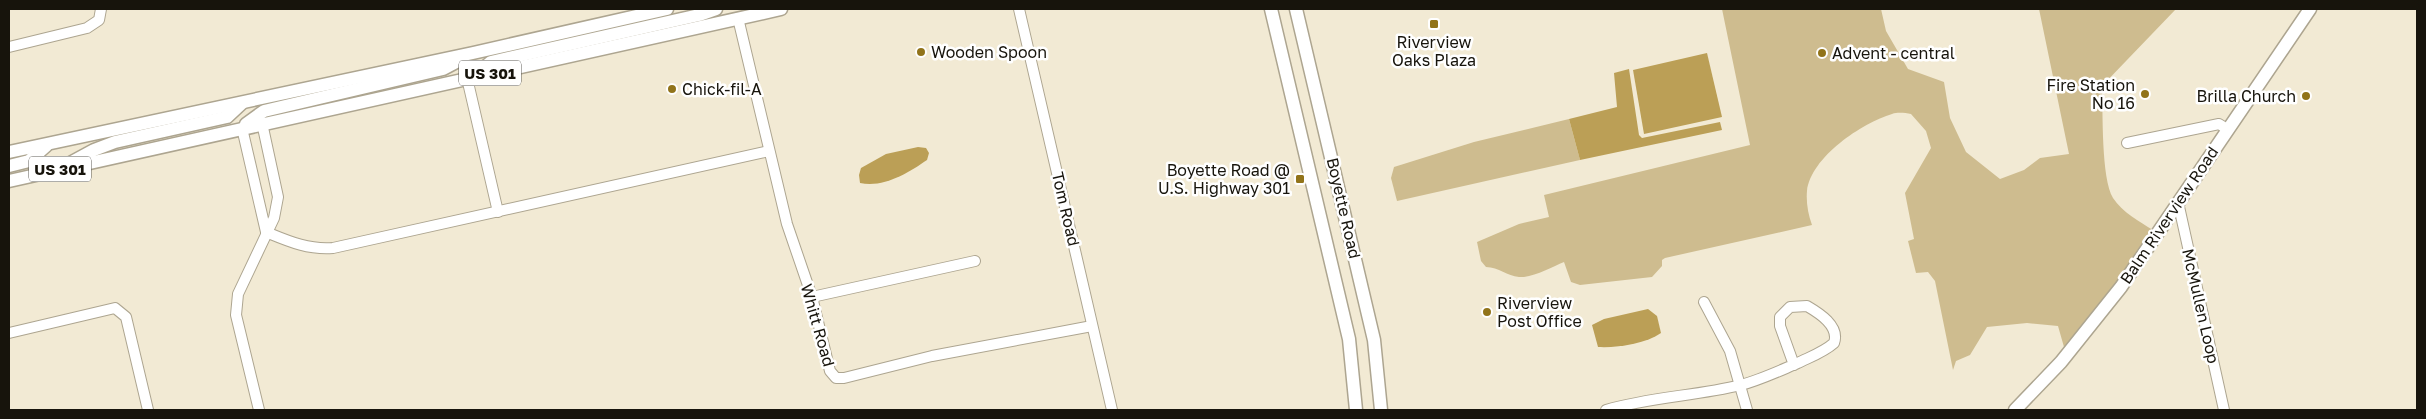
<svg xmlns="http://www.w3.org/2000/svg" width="2426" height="419" font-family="'Golos Text',sans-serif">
	<rect width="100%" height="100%" fill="#f2ead4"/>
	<g fill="#cebc8f">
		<path d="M 1722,9 L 1881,9 L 1886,31 L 1908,69 L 1944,82 L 1950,118 L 1966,152 L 2000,179 L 2024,170 L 2040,158 L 2069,154 L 2039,9 L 2176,9 L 2102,86 C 2103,112 2101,178 2113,198 C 2122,212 2140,222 2153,230 L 2117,284 L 2068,346 L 2064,347 L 2058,326 L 2027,323 L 1987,327 L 1970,355 L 1956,361 L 1953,370 L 1935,281 L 1928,272 L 1916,273 L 1908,241 L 1914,239 L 1905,193 L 1931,148 L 1926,131 L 1911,114 C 1905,113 1898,112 1892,114 C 1862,123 1811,157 1807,191 C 1806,202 1808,214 1812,225 L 1665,258 L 1662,260 L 1662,266 L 1652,277 L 1580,285 L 1571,282 L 1564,262 C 1552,267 1533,278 1519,277 C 1507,276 1499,267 1486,267 L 1481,261 L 1477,242 L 1519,224 L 1549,217 L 1544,195 L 1750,145 Z"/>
		<polygon points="1569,119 1580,160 1397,201 1391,178 1394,167 1474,142"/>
	</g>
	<g fill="#bb9f56">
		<polygon points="1707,53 1722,117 1644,134 1633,70"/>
		<polygon points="1629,69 1639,135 1642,138 1720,122 1722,130 1580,160 1569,119 1617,107 1614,73"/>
		<path d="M 918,147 L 926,148 L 929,153 L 927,160 C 908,173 884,188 860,183 L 859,175 L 861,168 L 886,154 Z"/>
		<path d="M 1648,309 L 1657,316 L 1661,333 C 1645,344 1617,348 1598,347 L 1592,325 L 1604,319 Z"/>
	</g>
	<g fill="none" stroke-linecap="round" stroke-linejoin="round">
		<g stroke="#ada590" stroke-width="12">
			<g id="minor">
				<polyline points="1019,9 1112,410"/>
				<polyline points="738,18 787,224 812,297 830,371 836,378 844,378 932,356 1092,326"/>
				<polyline points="9,47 87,28 99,20 101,9"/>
				<polyline points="467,78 498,212"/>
				<polyline points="242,128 266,232"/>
				<polyline points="2127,143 2219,124 2227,129"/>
				<polyline points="2178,202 2224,410"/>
				<path d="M 266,232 C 288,241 308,250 333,248 L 769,151"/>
				<polyline points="812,297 975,261"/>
				<polyline points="1704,302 1730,351 1747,410"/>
				<polyline points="9,333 115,308 126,317 148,410"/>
				<polyline points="259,410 236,315 238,294 274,218 278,197 262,123"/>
				<path d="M 1606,410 C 1650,397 1696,396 1741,385 C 1760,380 1779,371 1798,363 C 1810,357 1824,352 1834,343 C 1840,326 1819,313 1807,306 L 1790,307 L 1780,317 L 1780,326 L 1794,365"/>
			</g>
		</g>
		<g stroke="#ada590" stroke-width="15">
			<g id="major">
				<polyline points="1271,9 1349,339 1356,410"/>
				<polyline points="1296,9 1374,340 1381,410"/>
				<polyline points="475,75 491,62 699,15 716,9"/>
				<polyline points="246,124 264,111 443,69 460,60"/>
				<polyline points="9,152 473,53 667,9"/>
				<polyline points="70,163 94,150 115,142 227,117 242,103"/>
				<polyline points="9,166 29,161 46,146"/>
				<polyline points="9,181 781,9"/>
				<polyline points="2015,410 2061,362 2121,287 2310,9"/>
			</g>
		</g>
		<use href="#minor" stroke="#fff" stroke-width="10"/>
		<use href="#major" stroke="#fff" stroke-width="12"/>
	</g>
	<g fill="#917319" stroke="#fff" stroke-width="2">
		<rect x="1429" y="19" width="10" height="10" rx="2.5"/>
		<circle cx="921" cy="52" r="5"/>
		<circle cx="1822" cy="53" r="5"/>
		<circle cx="672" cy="89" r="5"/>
		<circle cx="2145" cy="94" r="5"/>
		<circle cx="2306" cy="96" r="5"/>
		<rect x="1295" y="174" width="10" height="10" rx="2.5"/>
		<circle cx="1487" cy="312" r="5"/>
	</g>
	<g text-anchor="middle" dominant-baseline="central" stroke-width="5" stroke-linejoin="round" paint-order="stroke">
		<g fill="#fff" stroke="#5d5a55" stroke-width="1">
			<rect x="459" y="60.5" width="62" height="25" rx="4"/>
			<rect x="29" y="156.5" width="62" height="25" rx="4"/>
		</g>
		<g font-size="15" font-weight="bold" fill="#17140c">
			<text x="490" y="73">US 301</text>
			<text x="60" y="169">US 301</text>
		</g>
		<g font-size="16" fill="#17140c" stroke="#fff" text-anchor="start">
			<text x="1434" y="42" text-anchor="middle">Riverview<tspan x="1434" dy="18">Oaks Plaza</tspan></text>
			<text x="931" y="52">Wooden Spoon</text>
			<text x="1832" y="53">Advent - central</text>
			<text x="2135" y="85" text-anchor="end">Fire Station<tspan x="2135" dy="18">No 16</tspan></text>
			<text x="682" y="89">Chick-fil-A</text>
			<text x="2296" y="96" text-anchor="end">Brilla Church</text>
			<text x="1290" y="170" text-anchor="end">Boyette Road @<tspan x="1290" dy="18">U.S. Highway 301</tspan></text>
			<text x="1497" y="303">Riverview<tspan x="1497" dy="18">Post Office</tspan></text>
		</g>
		<g font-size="16" fill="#17140c" stroke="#fff">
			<text transform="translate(1344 208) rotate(77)">Boyette Road</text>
			<text transform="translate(1066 209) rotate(77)">Tom Road</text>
			<text transform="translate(2169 215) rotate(-56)">Balm Riverview Road</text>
			<text transform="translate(2201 306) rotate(77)">McMullen Loop</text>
			<text transform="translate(818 325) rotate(74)">Whitt Road</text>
		</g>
	</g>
	<rect width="2426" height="419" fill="none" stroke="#17140c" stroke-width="20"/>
</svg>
